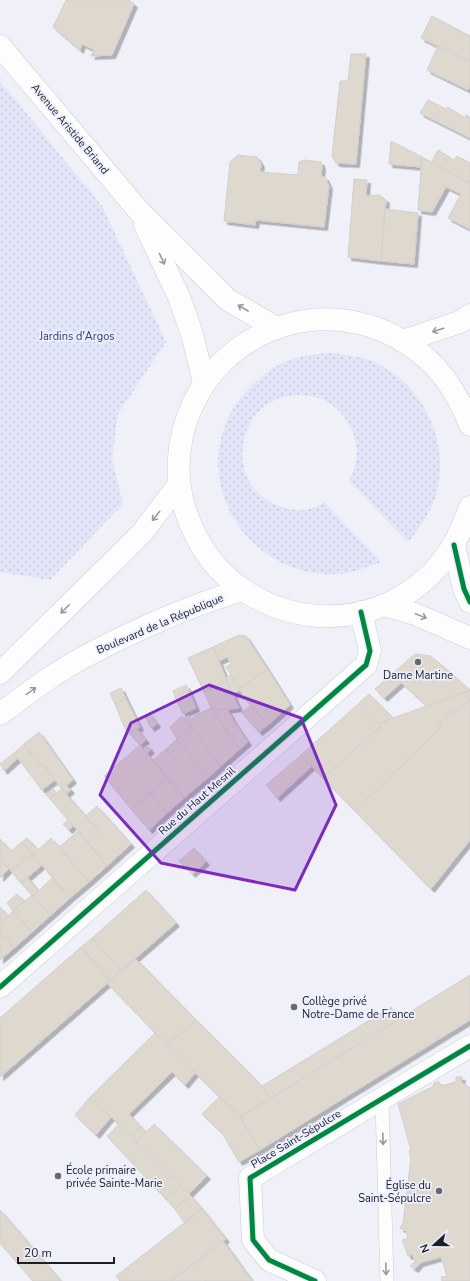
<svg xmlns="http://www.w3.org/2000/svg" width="470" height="1281" font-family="'Nunito Sans',sans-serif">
	<defs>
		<pattern id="park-dots" width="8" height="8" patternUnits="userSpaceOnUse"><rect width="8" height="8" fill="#e1e5f7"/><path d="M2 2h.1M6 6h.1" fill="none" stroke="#c0c4d4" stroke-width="1.8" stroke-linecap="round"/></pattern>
		<filter id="shadow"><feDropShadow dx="3.5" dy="3.5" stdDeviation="0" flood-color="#0004"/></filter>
	</defs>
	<rect width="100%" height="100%" fill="#f0f1f8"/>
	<g fill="url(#park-dots)">
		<polygon points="0,81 102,206 166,342 118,414 112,460 123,504 50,580 0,572"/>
		<path d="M 332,353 C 347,355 362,356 376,363 C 415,381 438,420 440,462 C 440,473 439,485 436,495 C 430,513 420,528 408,542 L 349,481 C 353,473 356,464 357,455 C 357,427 338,400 310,396 C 234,384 215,495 290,509 C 301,511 316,510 324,502 L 381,562 C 367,567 353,573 338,574 C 243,579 182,471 242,396 C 255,381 269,369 287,361 C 302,355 316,354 332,353 Z"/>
	</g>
	<g fill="#ded8cf" stroke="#d2cfcd" filter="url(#shadow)">
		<polygon points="66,0 129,0 134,4 112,55 91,56 94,50 82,44 80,50 53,27"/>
		<polygon points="432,16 470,36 470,62 421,38"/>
		<polygon points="438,46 470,62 470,85 468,90 427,70"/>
		<polygon points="351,54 366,54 356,164 336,163 332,156 340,81 348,81"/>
		<polygon points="428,100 446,109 448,107 465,118 466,115 470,117 470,138 420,113"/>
		<polygon points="391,141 422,157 421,167 389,164"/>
		<polygon points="438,150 454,160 457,156 470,163 470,162 470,183 431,163"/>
		<polygon points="238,155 257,157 261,164 260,172 298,175 299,162 304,160 321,162 322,167 321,176 325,177 329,186 324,227 256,220 255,225 224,221 230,162"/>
		<polygon points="422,157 470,183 470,229 448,218 461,194 446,187 432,212 418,210"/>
		<polygon points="354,179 367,180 366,196 379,195 386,200 381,261 348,257"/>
		<polygon points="385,209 418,213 414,264 381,261"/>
		<polygon points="239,635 246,636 268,670 239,688 226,667 231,664 227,657 219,661 213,647"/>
		<polygon points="213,647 227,681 204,692 188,658"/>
		<polygon points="415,654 431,656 470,690 427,706 392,674"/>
		<polygon points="268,670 290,705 268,725 247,701 239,688"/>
		<polygon points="392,674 402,682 384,698 375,689"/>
		<polygon points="231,675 235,681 229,686 226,678"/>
		<polygon points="227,681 239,708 223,710 211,708 204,692"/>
		<polygon points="235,681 240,690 233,694 229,686"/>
		<polygon points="186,685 189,691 175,697 173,691"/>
		<polygon points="121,688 126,699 115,704 110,693"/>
		<polygon points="470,690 470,699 456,713 453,710 438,724 441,727 355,811 323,778 381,726 377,724"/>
		<polygon points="189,691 196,708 183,714 175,697"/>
		<polygon points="369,694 393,718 377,724 358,704"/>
		<polygon points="126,699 140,727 130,734 125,729 115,704"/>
		<polygon points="470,699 470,840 431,889 355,811 441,727 438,724 453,710 456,713"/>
		<polygon points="358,704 381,726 323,778 301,755"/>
		<polygon points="251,705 268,725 259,732 242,713"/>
		<polygon points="211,708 226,731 240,749 221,766 187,723 196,715"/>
		<polygon points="211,708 223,710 227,709 235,723 226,731"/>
		<polygon points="149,713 157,724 151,728 145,716"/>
		<polygon points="188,715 191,720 187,723 184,719"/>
		<polygon points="182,716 191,727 177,739 170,727"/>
		<polygon points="235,723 248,742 240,749 226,731"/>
		<polygon points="191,727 221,766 209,777 177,739"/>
		<polygon points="137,729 146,740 140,745 130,734"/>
		<polygon points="39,732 73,780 62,789 43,765 39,765 24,744"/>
		<polygon points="177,739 209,777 198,786 166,749"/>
		<polygon points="24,744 39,765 43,765 55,780 42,790 14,753"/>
		<polygon points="140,745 167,778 131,809 104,776"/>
		<polygon points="147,745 151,750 147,753 143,749"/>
		<polygon points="166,749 198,786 184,798 153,760"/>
		<polygon points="14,753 18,758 4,771 0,764"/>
		<polygon points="301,755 312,766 277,798 266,785"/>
		<polygon points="167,778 184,798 167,813 150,793"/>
		<polygon points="66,785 71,790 66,794 62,789"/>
		<polygon points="53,789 57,793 50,798 46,795"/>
		<polygon points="62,789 73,802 61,812 50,798"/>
		<polygon points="150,793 167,813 149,830 131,809"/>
		<polygon points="73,802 99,831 88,842 61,812"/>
		<polygon points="97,806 131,844 107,866 88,842 99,831 86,816"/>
		<polygon points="68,820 73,826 69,830 63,824"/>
		<polygon points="78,831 107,866 89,882 59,847"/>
		<polygon points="27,838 38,850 33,855 22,842"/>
		<polygon points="51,838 89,882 70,898 33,855"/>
		<polygon points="0,839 11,851 22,842 32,854 11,871 0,859"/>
		<polygon points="194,848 206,862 192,874 179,861"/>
		<polygon points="32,854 42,865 21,883 11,871"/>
		<polygon points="1,860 9,869 0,878 0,862"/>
		<polygon points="28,878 38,891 33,896 21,883"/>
		<polygon points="52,878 70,898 50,916 33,896"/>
		<polygon points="146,890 176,923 121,971 92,938"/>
		<polygon points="17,894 25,901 13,911 7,903"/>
		<polygon points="32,895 50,916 32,932 13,911"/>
		<polygon points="0,907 8,916 0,924"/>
		<polygon points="13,911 32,932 14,948 0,932 0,924"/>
		<polygon points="0,932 14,948 0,960"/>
		<polygon points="92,938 121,971 110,981 81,947"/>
		<polygon points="81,947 110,981 6,1072 0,1066 0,1018"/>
		<polygon points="136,959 196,1020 167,1045 107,983"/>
		<polygon points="470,975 470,1020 260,1150 240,1117"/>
		<polygon points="391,1007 398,1020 271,1098 262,1086"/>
		<polygon points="196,1020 262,1086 271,1098 240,1117 167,1045"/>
		<polygon points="155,1033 195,1073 185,1085 172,1072 129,1114 141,1127 131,1136 90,1097"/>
		<polygon points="0,1066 6,1072 0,1077"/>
		<polygon points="456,1077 462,1077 461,1082 470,1088 470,1281 442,1281 441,1277 447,1276 441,1257 420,1263 415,1269 410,1266 415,1261 412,1254 408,1256 402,1240 408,1238 406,1231 400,1228 403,1223 411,1158 409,1151 411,1150 398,1104 434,1086 433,1084 438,1081 441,1086 456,1082"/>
		<polygon points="90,1097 111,1117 96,1135 75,1115"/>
		<polygon points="219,1097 240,1117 260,1150 239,1162 222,1133 202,1114"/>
		<polygon points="119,1124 181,1186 166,1199 107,1136"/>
		<polygon points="154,1124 207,1176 189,1194 136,1142"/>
		<polygon points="141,1127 146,1132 136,1142 131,1136"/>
		<polygon points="181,1186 191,1196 175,1209 166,1199"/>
		<polygon points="191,1196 202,1209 184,1222 175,1209"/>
		<polygon points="202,1209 226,1239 223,1241 171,1281 120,1281 116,1276"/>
		<polygon points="0,1210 61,1281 33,1281 0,1243"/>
		<polygon points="223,1241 252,1281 207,1281 206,1280 205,1281 171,1281"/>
	</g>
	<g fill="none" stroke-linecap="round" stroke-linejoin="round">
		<g stroke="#cbcdd5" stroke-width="14">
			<polyline id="service" points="382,1100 387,1281"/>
		</g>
		<g stroke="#cbcdd5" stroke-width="23">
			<g id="minor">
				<polyline points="0,987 366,665 370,651 361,612"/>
				<polyline points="315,1281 269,1260 253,1240 250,1178 470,1046"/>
			</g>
		</g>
		<g stroke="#cbcdd5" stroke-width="23">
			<g id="tertiary">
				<polyline points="454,545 464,589 470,602"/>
				<polyline points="384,605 415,614 470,638"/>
			</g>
		</g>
		<g stroke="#cbcdd5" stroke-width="23">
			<g id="secondary">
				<polyline points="0,46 139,211 228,300 277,328"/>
				<polyline points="145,225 179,297 192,334 204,383"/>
			</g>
		</g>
		<g stroke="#cbcdd5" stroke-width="23">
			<g id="primary">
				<polyline points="403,341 460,322 470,315"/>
				<path d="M 470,425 C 460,400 447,376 426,358 C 344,285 217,320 185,425 C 177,453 176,482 185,509 C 196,544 217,574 248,593 C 289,619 342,624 387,604 C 431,584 455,552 470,507"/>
				<polyline points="0,673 142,533 179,484"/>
				<path d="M 0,714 C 28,693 57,671 88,655 C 137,629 190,606 242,590"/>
			</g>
		</g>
		<use href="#service" stroke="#fdfdfe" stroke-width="13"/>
		<use href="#minor" stroke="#fdfdfe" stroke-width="22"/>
		<use href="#tertiary" stroke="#fdfdfe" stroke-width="22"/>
		<use href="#secondary" stroke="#fdfdfe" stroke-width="22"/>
		<use href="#primary" stroke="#fdfdfe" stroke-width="22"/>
		<g stroke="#eceffc" stroke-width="8">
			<g id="cycleway">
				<polyline points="454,545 464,589 470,602"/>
				<polyline points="0,987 366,665 370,651 361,612"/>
				<polyline points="315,1281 269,1260 253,1240 250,1178 470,1046"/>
			</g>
		</g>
		<use href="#cycleway" stroke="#00873e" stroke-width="5"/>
	</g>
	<defs><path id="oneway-shaft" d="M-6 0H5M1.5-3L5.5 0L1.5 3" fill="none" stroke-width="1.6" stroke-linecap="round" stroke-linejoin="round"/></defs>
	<g stroke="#98999f">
		<use href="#oneway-shaft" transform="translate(162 259) rotate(65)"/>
		<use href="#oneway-shaft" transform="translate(243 308) rotate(-150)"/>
		<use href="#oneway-shaft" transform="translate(438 330) rotate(162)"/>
		<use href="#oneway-shaft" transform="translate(156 516) rotate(129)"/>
		<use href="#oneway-shaft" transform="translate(65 609) rotate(135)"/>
		<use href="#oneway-shaft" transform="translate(421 616) rotate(22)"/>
		<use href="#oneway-shaft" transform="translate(31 691) rotate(-36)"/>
		<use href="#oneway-shaft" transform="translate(383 1139) rotate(88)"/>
		<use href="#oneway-shaft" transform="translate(386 1269) rotate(88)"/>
	</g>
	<path fill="#7b2cbf" fill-opacity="0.2" stroke="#7b2cbf" stroke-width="3" stroke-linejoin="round" d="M 209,685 L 301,718 L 336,805 L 295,890 L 161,863 L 100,795 L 131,723 Z"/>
	<g fill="#666872" stroke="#eceffc" stroke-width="1.5">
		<circle cx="418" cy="662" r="4"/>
		<circle cx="294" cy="1007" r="4"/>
		<circle cx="58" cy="1176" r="4"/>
		<circle cx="439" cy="1191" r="4"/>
	</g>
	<g text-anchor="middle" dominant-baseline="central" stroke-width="3.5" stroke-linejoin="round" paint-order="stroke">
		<g font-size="11" fill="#1c1f2a" stroke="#eceffc">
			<text transform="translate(70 129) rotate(50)">Avenue Aristide Briand</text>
			<text transform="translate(160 624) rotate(-23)">Boulevard de la République</text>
			<text transform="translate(197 801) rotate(-41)">Rue du Haut Mesnil</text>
			<text transform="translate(296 1139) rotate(-31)">Place Saint-Sépulcre</text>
		</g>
		<g font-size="11" fill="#323a82" stroke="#eceffc">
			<text x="77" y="336">Jardins d'Argos</text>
		</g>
		<g font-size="11" fill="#1c1f2a" stroke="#eceffc" text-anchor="start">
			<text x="418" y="675" text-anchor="middle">Dame Martine</text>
			<text x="302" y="1001">Collège privé<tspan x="302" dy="13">Notre-Dame de France</tspan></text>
			<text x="66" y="1170">École primaire<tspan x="66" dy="13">privée Sainte-Marie</tspan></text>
			<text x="431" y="1185" text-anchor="end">Église du<tspan x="431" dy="13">Saint-Sépulcre</tspan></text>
		</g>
	</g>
	<g transform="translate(434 1245) rotate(249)" stroke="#eceffc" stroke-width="3" paint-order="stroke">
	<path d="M0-3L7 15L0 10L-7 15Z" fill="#1c1f2a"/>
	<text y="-6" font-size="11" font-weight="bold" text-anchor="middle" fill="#1c1f2a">N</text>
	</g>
	<path d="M18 1257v6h96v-6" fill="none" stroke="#1c1f2a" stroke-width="2"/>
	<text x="24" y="1257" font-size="12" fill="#1c1f2a" stroke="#eceffc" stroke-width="3" paint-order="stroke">20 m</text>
</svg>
